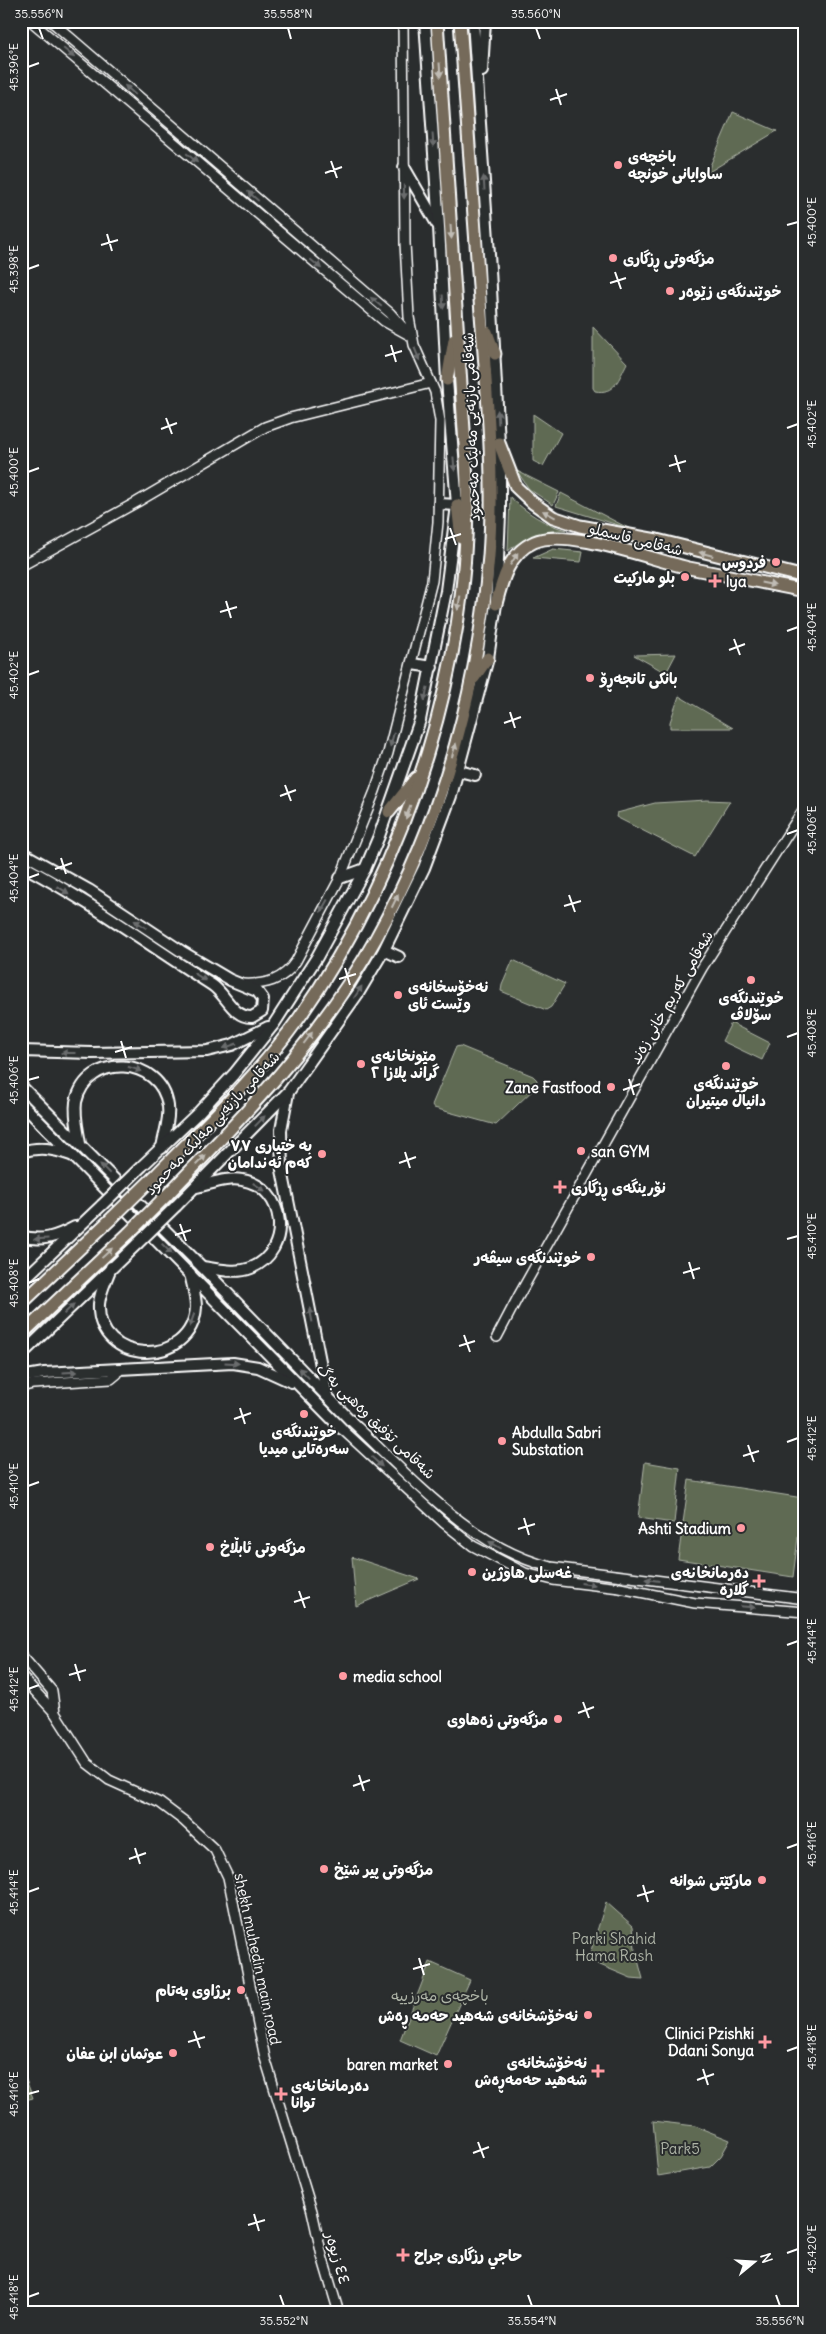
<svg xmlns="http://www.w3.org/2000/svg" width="826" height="2334" font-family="Delius,'Playpen Sans Arabic',sans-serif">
	<rect width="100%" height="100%" fill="#2a2d2e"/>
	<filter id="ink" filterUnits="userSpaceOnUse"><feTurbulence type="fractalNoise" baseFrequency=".02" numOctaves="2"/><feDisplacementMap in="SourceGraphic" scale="10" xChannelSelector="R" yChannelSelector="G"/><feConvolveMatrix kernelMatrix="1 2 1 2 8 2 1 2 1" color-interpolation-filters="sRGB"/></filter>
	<g filter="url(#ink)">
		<g fill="#5f6b52" stroke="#afb5a8">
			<polygon points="733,112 777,131 707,173"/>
			<path d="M 593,327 L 627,363 C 619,378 615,395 595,391 L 593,388 Z"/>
			<polygon points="533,414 561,433 543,466 533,461"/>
			<polygon points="517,471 559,492 553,505 529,489"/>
			<polygon points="561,493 628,528 556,506"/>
			<path d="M 510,497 C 527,513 544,524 566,530 C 543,530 526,536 508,551 Z"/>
			<polygon points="553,549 583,552 581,562 533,558"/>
			<polygon points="676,654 666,673 634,655"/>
			<polygon points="679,696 733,728 670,728 670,722"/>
			<polygon points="707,800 730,801 695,857 616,817 617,813 655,803"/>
			<polygon points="513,960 565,984 551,1007 546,1010 501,991 502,985"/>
			<polygon points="731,1023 770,1043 762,1060 722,1041"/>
			<polygon points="460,1046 533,1076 537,1080 536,1087 496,1125 434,1108 432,1105 456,1047"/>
			<polygon points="645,1462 680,1468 674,1523 638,1518"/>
			<polygon points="689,1480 803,1498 793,1577 678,1559"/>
			<polygon points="352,1557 419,1579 356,1606"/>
			<polygon points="606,1902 633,1926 635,1949 643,1979 631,1978 588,1960"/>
			<polygon points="430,1962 470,1980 436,2056 400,2040"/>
			<polygon points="21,2067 33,2098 21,2101"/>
			<polygon points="653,2121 695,2126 730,2140 721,2156 710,2167 658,2176"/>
		</g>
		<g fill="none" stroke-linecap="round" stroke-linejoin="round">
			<g stroke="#fff" stroke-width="12">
				<g id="tertiary">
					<polyline points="31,21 384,321 411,336"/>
					<polyline points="51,21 390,313 406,331"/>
					<polyline points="21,566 137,502 265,427 290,418 431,383"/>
					<path d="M 243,984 C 265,985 283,981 296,961 L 340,878 L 375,791 L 388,753 L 432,581 L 438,522 L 440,421 L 435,392 L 414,345 L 409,317 L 405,243 L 403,21"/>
					<polyline points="497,1337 518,1297 702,968 805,807"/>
					<polyline points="21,1387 33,1384 111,1379 117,1374 119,1369"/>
					<path d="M 350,1420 C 408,1474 472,1549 551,1567 L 805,1599"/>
					<polyline points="342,1429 444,1523 473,1546 525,1573 553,1580 620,1588 695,1603 805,1612"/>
					<polyline points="21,1655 52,1691 55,1713"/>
					<polyline points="21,1676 55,1713 87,1763 109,1780 160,1803 184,1821 215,1850 228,1877 265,2058 312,2211 322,2256 339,2313"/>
				</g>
			</g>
			<g stroke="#fff" stroke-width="14">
				<g id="secondary">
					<polyline points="482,71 485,21"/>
					<polyline points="404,167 437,224"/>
					<polyline points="439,504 457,505"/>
					<polyline points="412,664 432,667"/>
					<polyline points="459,771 475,775"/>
					<path d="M 21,852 L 89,890 L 181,951 L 230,980 L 257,991 L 263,999 L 262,1011 L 252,1017 C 233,1018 226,994 212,985 C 149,945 88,900 21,865"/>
					<polyline points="340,878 365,869"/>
					<polyline points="384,950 399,957"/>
					<polyline points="21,1051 92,1053 207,1051 232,1045 268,1027"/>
					<polyline points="21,1086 202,1267 350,1420"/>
					<polyline points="288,1093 281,1130 282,1170 327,1396"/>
					<polyline points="21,1103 342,1429"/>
					<path d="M 80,1144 C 78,1130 74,1116 76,1102 C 87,1052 161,1056 168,1106 C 170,1120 164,1134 162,1148"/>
					<path d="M 21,1152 C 40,1146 53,1149 71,1155"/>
					<polyline points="142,1166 198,1113 234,1074 274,1024 317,957 365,869 379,836 420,720 446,591 457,505 447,380 439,227 425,21"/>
					<path d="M 196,1187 C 211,1184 227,1177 242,1180 C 286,1187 293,1251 251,1268 C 236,1274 218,1269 202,1267"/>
					<polyline points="176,1206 289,1091 359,992 384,950 424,868 451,796 488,658 496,604 500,515 500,463 490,269 473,21"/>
					<path d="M 21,1236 C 42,1242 56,1237 75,1227"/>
					<path d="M 111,1267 C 107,1279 100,1291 99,1304 C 96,1366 192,1369 196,1307 C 196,1296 192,1284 190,1273"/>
					<polyline points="21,1282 102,1205"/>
					<polyline points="21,1355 137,1244"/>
					<polyline points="21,1377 44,1373 233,1363 258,1367 291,1382"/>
				</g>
			</g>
			<g stroke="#fff" stroke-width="15">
				<g id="primary">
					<polyline points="499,443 516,487 533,503 553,517 580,526 657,540 805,577"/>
					<path d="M 496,604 C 502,580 509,553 534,542 C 566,527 653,560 689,568 C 728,576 766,583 805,591"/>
				</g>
			</g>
			<g stroke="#fff" stroke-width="15">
				<g id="trunk">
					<polyline points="487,332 495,354"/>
					<polyline points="447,380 454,340"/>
					<polyline points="457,505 461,538"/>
					<polyline points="474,678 488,658"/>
					<polyline points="389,812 416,778"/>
					<path d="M 154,1177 C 204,1126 257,1077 299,1018 C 409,861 476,653 466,460 L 437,21"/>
					<path d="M 167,1195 C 244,1116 322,1036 376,938 C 441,821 478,690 489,556 C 495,475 487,394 481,314 C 474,216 467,119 460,21"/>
					<polyline points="21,1304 113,1217"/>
					<polyline points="21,1335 129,1233"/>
				</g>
			</g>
			<use href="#tertiary" stroke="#2a2d2e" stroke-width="9"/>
			<use href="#secondary" stroke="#2a2d2e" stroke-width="10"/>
			<use href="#primary" stroke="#746a5a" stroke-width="11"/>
			<use href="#trunk" stroke="#746a5a" stroke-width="11"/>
			<g stroke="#fff" stroke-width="14" stroke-linecap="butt">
				<g id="secondary-bridge">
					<polyline points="102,1205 142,1166"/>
					<polyline points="137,1244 176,1206"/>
				</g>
			</g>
			<g stroke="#fff" stroke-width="15" stroke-linecap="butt">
				<g id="trunk-bridge">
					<polyline points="113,1217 154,1177"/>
					<polyline points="129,1233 167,1195"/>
				</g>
			</g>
			<use href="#secondary-bridge" stroke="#2a2d2e" stroke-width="10"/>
			<use href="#trunk-bridge" stroke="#746a5a" stroke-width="11"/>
		</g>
		<defs><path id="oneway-solid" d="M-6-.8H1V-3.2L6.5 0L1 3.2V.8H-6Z" transform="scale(1.25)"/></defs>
		<g fill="#6a6c6d">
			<use href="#oneway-solid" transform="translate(69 53) rotate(40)"/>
			<use href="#oneway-solid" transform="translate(130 90) rotate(-139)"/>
			<use href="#oneway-solid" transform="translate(433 140) rotate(86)"/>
			<use href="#oneway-solid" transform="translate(192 158) rotate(40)"/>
			<use href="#oneway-solid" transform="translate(484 183) rotate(-94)"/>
			<use href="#oneway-solid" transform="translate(404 192) rotate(89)"/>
			<use href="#oneway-solid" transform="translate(253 196) rotate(-139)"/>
			<use href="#oneway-solid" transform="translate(316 264) rotate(40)"/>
			<use href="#oneway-solid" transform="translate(376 302) rotate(-140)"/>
			<use href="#oneway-solid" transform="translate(443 302) rotate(87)"/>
			<use href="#oneway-solid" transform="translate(417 354) rotate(68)"/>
			<use href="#oneway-solid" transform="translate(498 417) rotate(-93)"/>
			<use href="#oneway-solid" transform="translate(454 464) rotate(85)"/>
			<use href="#oneway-solid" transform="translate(426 694) rotate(102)"/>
			<use href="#oneway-solid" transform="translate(392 740) rotate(105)"/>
			<use href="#oneway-solid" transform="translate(63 890) rotate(31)"/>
			<use href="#oneway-solid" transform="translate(324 906) rotate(119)"/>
			<use href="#oneway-solid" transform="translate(140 924) rotate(-147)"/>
			<use href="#oneway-solid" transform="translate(200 977) rotate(32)"/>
			<use href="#oneway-solid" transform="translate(358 992) rotate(-57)"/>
			<use href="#oneway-solid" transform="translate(230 1046) rotate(161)"/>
			<use href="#oneway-solid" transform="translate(68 1053) rotate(-180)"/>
			<use href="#oneway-solid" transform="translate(135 1069) rotate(18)"/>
			<use href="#oneway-solid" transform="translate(260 1121) rotate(-46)"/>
			<use href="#oneway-solid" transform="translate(105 1169) rotate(-135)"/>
			<use href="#oneway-solid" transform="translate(259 1187) rotate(33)"/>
			<use href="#oneway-solid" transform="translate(41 1239) rotate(177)"/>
			<use href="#oneway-solid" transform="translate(167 1249) rotate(45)"/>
			<use href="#oneway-solid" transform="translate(69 1309) rotate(-44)"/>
			<use href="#oneway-solid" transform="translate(311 1315) rotate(-101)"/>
			<use href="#oneway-solid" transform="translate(192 1320) rotate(110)"/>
			<use href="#oneway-solid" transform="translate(232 1363) rotate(3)"/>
			<use href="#oneway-solid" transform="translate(70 1372) rotate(-3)"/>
			<use href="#oneway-solid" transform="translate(304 1373) rotate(-134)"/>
			<use href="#oneway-solid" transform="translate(377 1462) rotate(43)"/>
			<use href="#oneway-solid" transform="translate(495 1545) rotate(-150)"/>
			<use href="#oneway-solid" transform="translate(652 1580) rotate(-173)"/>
			<use href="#oneway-solid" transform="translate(588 1584) rotate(7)"/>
			<use href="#oneway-solid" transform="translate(748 1607) rotate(5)"/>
		</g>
		<g fill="#c0bcb5">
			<use href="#oneway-solid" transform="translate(440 70) rotate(86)"/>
			<use href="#oneway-solid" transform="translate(451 232) rotate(86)"/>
			<use href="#oneway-solid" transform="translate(549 514) rotate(-152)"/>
			<use href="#oneway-solid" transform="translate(706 554) rotate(-165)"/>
			<use href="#oneway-solid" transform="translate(514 559) rotate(-58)"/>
			<use href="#oneway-solid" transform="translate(768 584) rotate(12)"/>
			<use href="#oneway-solid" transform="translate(459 603) rotate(100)"/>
			<use href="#oneway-solid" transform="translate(454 750) rotate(-73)"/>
			<use href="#oneway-solid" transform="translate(408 812) rotate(109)"/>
			<use href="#oneway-solid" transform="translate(395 901) rotate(-64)"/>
			<use href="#oneway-solid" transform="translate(308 1038) rotate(-53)"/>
			<use href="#oneway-solid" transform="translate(201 1160) rotate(-45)"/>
			<use href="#oneway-solid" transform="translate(107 1253) rotate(-43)"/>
		</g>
	</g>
	<path fill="none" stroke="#fff" stroke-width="2" d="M 39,28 L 43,39M 288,28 L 291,39M 536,28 L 540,39M 28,67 L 39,63M 556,89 L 561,105M 550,100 L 567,94M 331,161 L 337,178M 325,173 L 342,167M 787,225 L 798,222M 107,234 L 112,251M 101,245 L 118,240M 28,269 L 39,265M 615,272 L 621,289M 610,283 L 626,278M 391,345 L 396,362M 385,356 L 402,351M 166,418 L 172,434M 787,428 L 798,424M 161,429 L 177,423M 675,455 L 680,472M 669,466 L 686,461M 28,472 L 39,468M 450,528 L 456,545M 445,539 L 461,534M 226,601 L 231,618M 220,612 L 237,607M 787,631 L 798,627M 734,639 L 740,655M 729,650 L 745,644M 28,675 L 39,671M 510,712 L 515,728M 504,723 L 521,717M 285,785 L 291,801M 280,796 L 296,790M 787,834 L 798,830M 61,858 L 66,874M 55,869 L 72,863M 28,878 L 39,874M 569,895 L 575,912M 564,906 L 581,901M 345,968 L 350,985M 339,979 L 356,974M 787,1037 L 798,1033M 121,1041 L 126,1058M 115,1052 L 132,1047M 629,1079 L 634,1095M 28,1080 L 39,1077M 623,1090 L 640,1084M 405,1152 L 410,1168M 399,1163 L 416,1157M 180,1224 L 186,1241M 175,1235 L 191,1230M 787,1239 L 798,1236M 689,1262 L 694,1279M 683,1273 L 700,1268M 28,1283 L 39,1279M 464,1335 L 470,1352M 459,1346 L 475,1341M 240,1408 L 245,1424M 234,1419 L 251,1413M 787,1442 L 798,1438M 748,1445 L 754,1462M 743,1456 L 759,1451M 28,1486 L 39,1482M 524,1518 L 529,1535M 518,1529 L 535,1524M 299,1591 L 305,1608M 294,1602 L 310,1597M 787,1645 L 798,1641M 75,1664 L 80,1681M 69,1675 L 86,1670M 28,1689 L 39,1685M 583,1702 L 589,1718M 578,1713 L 594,1707M 359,1775 L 364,1791M 353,1786 L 370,1780M 135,1848 L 140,1864M 787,1848 L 798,1844M 129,1859 L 146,1853M 643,1885 L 648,1902M 28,1892 L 39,1888M 637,1896 L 654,1891M 419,1958 L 424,1975M 413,1969 L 430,1964M 194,2031 L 200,2048M 188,2042 L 205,2037M 787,2051 L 798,2047M 703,2069 L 708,2085M 697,2080 L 714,2074M 28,2094 L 39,2091M 478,2142 L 484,2158M 473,2153 L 489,2147M 254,2214 L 259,2231M 248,2225 L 265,2220M 787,2253 L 798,2249M 280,2295 L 284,2306M 528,2295 L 532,2306M 776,2295 L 780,2306M 28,2297 L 39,2293"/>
	<g fill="#ff9aa2" stroke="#2a2d2e" stroke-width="2">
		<circle cx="618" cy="165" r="5"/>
		<circle cx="613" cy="258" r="5"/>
		<circle cx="670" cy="291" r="5"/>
		<circle cx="776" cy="562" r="5"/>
		<circle cx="685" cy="577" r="5"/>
		<path d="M712.5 573.5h5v5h5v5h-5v5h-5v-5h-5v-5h5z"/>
		<circle cx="590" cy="678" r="5"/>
		<circle cx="751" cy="980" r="5"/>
		<circle cx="398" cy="995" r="5"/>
		<circle cx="361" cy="1064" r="5"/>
		<circle cx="726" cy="1066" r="5"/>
		<circle cx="611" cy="1087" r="5"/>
		<circle cx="581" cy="1151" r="5"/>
		<circle cx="322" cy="1154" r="5"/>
		<path d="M557.5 1179.5h5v5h5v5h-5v5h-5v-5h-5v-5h5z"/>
		<circle cx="591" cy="1257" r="5"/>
		<circle cx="304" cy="1414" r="5"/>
		<circle cx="502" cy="1441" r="5"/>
		<circle cx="741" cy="1528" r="5"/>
		<circle cx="210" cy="1547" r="5"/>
		<circle cx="472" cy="1572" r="5"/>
		<path d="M756.5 1573.5h5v5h5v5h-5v5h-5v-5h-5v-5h5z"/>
		<circle cx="343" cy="1676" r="5"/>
		<circle cx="558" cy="1719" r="5"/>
		<circle cx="324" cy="1869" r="5"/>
		<circle cx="762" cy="1880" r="5"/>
		<circle cx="241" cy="1990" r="5"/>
		<circle cx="588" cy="2015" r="5"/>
		<path d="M762.5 2034.5h5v5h5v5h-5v5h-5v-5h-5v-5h5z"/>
		<circle cx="173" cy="2053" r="5"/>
		<circle cx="448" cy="2064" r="5"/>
		<path d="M595.5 2063.5h5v5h5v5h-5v5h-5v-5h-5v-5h5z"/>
		<path d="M278.5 2086.5h5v5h5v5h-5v5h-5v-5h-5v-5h5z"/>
		<path d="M400.5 2247.5h5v5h5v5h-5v5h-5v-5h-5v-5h5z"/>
	</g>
	<g text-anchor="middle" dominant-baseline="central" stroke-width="4" stroke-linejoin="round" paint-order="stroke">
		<g font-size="15" font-weight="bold" fill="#fff" stroke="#2a2d2e" text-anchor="start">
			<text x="628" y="156">باخچەی<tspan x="628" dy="17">ساوایانی خونچە</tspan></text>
			<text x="623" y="258">مزگەوتی ڕزگاری</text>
			<text x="680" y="291">خوێندنگەی زێوەر</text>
			<text x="766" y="562" text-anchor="end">فردوس</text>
			<text x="675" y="577" text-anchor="end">بلو ماركيت</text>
			<text x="726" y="581">lya</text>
			<text x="600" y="678">بانکی تانجەڕۆ</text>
			<text x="408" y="986">نەخۆسخانەی<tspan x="408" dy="17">وێست ئای</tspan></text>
			<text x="751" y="997" text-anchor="middle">خوێندنگەی<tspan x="751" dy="17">سۆلاڤ</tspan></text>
			<text x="371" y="1055">مێونخانەی<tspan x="371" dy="17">گراند پلازا ٢</tspan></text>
			<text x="726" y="1083" text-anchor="middle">خوێندنگەی<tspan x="726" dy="17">دانیال میتیران</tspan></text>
			<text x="601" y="1087" text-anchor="end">Zane Fastfood</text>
			<text x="312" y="1145" text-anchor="end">بە ختیاری ٧٧<tspan x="312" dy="17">کەم ئەندامان</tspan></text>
			<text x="591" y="1151">san GYM</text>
			<text x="571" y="1187">نۆرینگەی ڕزگاری</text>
			<text x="581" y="1257" text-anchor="end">خوێندنگەی سیڤەر</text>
			<text x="304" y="1431" text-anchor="middle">خوێندنگەی<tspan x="304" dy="17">سەرەتایی میدیا</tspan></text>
			<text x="512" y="1432">Abdulla Sabri<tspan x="512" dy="17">Substation</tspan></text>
			<text x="731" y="1528" text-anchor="end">Ashti Stadium</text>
			<text x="220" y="1547">مزگەوتی ئابڵاخ</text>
			<text x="482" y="1572">غەسلی هاوژین</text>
			<text x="749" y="1572" text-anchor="end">دەرمانخانەی<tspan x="749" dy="17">گلارە</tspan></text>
			<text x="353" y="1676">media school</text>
			<text x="548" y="1719" text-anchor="end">مزگەوتی زەهاوی</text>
			<text x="334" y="1869">مزگەوتی پیر شێخ</text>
			<text x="752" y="1880" text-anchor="end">مارکێتی شوانە</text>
			<text x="231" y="1990" text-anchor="end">برژاوی بەتام</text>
			<text x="578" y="2015" text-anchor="end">نەخۆشخانەی شەهید حەمە ڕەش</text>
			<text x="754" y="2033" text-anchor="end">Clinici Pzishki<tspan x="754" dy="17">Ddani Sonya</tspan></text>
			<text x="163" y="2053" text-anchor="end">عوثمان ابن عفان</text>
			<text x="587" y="2062" text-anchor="end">نەخۆشخانەی<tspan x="587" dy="17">شەهید حەمەڕەش</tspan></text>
			<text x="438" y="2064" text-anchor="end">baren market</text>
			<text x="291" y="2085">دەرمانخانەی<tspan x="291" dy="17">توانا</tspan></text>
			<text x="414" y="2255">حاجي رزگارى جراح</text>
		</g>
		<g font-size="15" fill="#fff" stroke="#2a2d2e">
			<text transform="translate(471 427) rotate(-92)">شەقامی بازنەیی مەلیک مەحمود</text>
			<text transform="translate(636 539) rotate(14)">شەقامی قاسملو</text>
			<text transform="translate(671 997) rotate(-60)">شەقامی کەریم خانی زەند</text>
			<text transform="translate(212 1123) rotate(-47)">شەقامی بازنەیی مەلیک مەحمود</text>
			<text transform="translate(376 1421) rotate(44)">شەقامی تۆفیق وەهبی بەگ</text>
			<text transform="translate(258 1959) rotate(78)">shekh muhedin main road</text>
			<text transform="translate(338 2258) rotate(74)">٤٤ زیوەر</text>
		</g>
		<g font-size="15" fill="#afb5a8" stroke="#2a2d2e">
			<text x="614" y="1938">Parki Shahid<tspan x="614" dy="17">Hama Rash</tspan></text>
			<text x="440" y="1995">باخچەی مەرزییە</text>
			<text x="680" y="2148">Park5</text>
		</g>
	</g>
	<rect width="826" height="2334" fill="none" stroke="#2a2d2e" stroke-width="55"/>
	<g transform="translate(754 2262) rotate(72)" stroke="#2a2d2e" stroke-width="4" paint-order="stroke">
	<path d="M0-4L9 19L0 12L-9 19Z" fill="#ffffff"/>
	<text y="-8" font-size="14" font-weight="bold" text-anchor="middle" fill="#ffffff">N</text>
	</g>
	<rect x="28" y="28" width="770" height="2278" fill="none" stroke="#fff" stroke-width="2"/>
	<g font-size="12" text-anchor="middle" fill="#fff">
		<text x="39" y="18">35.556°N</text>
		<text x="288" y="18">35.558°N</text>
		<text x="536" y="18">35.560°N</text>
		<text transform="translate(14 67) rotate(-90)" y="4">45.396°E</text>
		<text transform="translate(812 222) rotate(-90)" y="4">45.400°E</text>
		<text transform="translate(14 269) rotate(-90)" y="4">45.398°E</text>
		<text transform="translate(812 424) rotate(-90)" y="4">45.402°E</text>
		<text transform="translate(14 472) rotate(-90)" y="4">45.400°E</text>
		<text transform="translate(812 627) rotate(-90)" y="4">45.404°E</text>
		<text transform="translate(14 675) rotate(-90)" y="4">45.402°E</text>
		<text transform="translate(812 830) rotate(-90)" y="4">45.406°E</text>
		<text transform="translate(14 878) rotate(-90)" y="4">45.404°E</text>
		<text transform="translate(812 1033) rotate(-90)" y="4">45.408°E</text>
		<text transform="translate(14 1080) rotate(-90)" y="4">45.406°E</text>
		<text transform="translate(812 1236) rotate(-90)" y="4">45.410°E</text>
		<text transform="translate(14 1283) rotate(-90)" y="4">45.408°E</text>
		<text transform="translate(812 1438) rotate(-90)" y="4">45.412°E</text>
		<text transform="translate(14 1486) rotate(-90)" y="4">45.410°E</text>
		<text transform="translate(812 1641) rotate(-90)" y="4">45.414°E</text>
		<text transform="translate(14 1689) rotate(-90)" y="4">45.412°E</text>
		<text transform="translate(812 1844) rotate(-90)" y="4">45.416°E</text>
		<text transform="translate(14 1892) rotate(-90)" y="4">45.414°E</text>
		<text transform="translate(812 2047) rotate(-90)" y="4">45.418°E</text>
		<text transform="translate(14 2094) rotate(-90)" y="4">45.416°E</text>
		<text transform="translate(812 2249) rotate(-90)" y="4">45.420°E</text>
		<text transform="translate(14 2297) rotate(-90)" y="4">45.418°E</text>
		<text x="284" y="2325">35.552°N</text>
		<text x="532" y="2325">35.554°N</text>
		<text x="780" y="2325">35.556°N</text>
	</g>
</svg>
